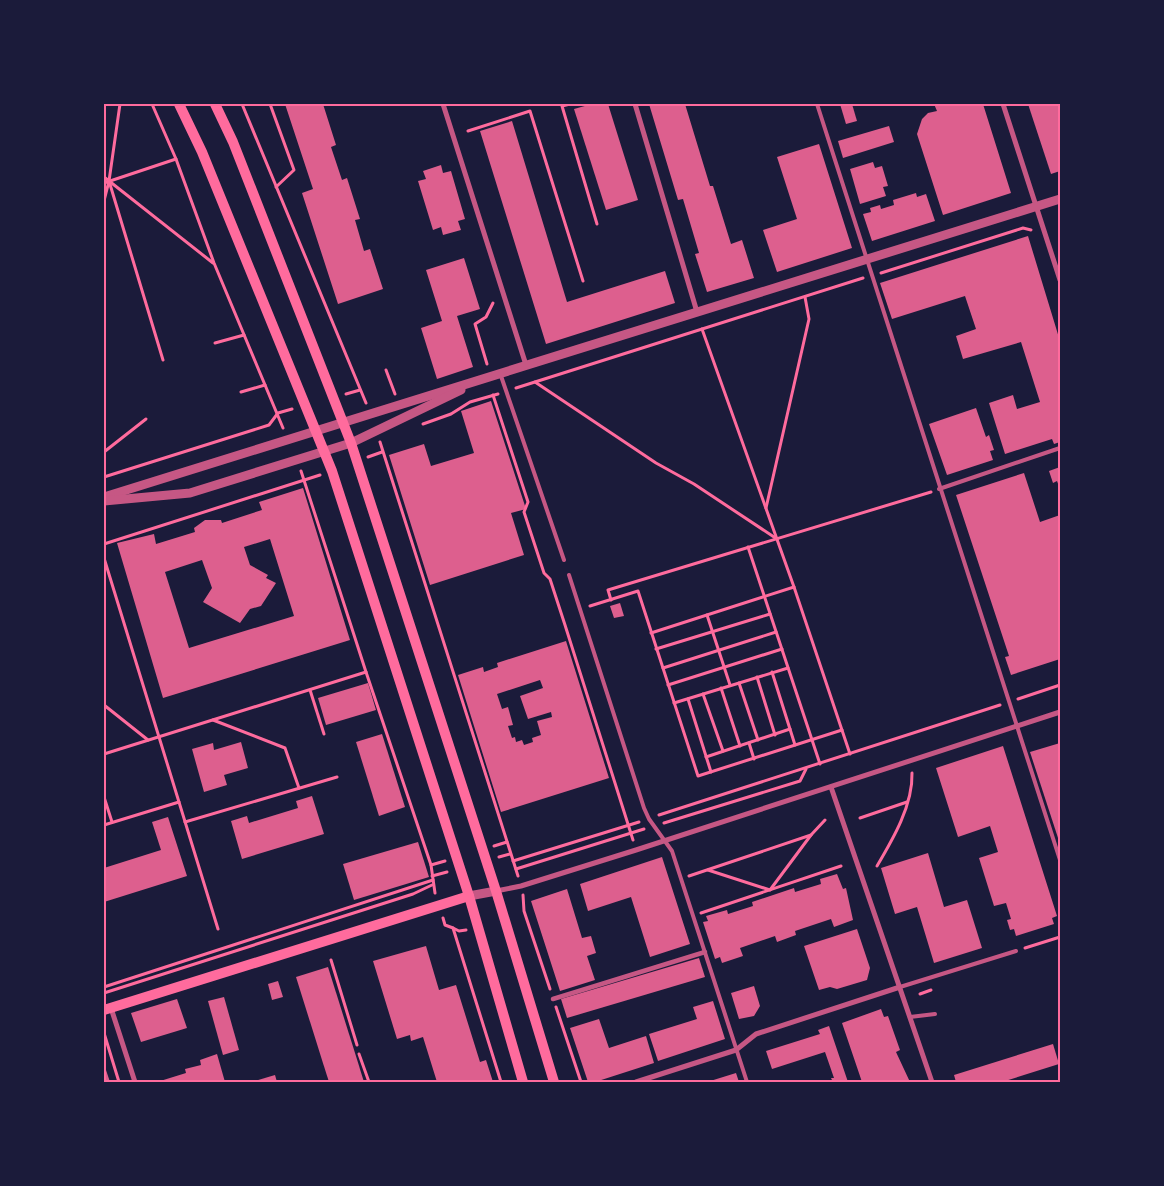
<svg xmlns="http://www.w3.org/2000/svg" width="1164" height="1186" font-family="Raleway,sans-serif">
	<rect width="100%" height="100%" fill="#1b1b3a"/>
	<g fill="#dd5f8e" fill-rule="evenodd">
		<polygon points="285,104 323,104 336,145 331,147 342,180 347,178 360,219 355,220 364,251 370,249 383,289 338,304 302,193 313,189"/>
		<polygon points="592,104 608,104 638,200 606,210 574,109"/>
		<polygon points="649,104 685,104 710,186 713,186 731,244 742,240 754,278 707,292 695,254 699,253 683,199 678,200"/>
		<polygon points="840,104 852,104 857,121 846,124"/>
		<polygon points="934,104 983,104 1011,193 943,215 917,134 922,119 928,113 937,111"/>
		<polygon points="1028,104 1060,104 1060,171 1051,174"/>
		<polygon points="512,121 567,302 665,271 675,303 546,344 480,131"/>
		<polygon points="889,126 894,142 843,158 838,141"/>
		<polygon points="819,144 852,248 777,272 763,230 797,219 777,157"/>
		<polygon points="873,162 875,168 882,166 888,186 883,187 886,196 860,204 850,169"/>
		<polygon points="441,165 443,173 451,171 465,219 458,221 461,230 443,235 441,227 433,230 418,181 426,179 423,171"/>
		<polygon points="916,193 917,197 926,194 935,221 872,241 863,214 871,212 870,208 880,205 881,209 894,205 893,200"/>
		<polygon points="1028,236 1060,341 1060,442 1054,444 1052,439 1005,454 989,403 1013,395 1017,409 1040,402 1021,342 963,359 956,336 976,329 965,296 892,319 880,283"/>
		<polygon points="464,258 480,309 457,316 473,367 437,379 421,328 442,321 426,270"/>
		<polygon points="491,401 526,509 511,513 524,555 430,585 389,455 424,444 431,466 474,453 461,411"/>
		<polygon points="976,408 986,437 989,435 994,450 990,451 993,460 947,475 929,424"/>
		<polygon points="1060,467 1060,489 1057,481 1053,483 1049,471"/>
		<polygon points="1024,473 1040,522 1060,515 1060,659 1011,675 1005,657 1009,656 956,495"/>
		<path d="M 303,488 L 350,640 L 163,698 L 117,543 L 154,534 L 156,544 L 195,532 L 194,528 L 205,520 L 221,520 L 222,523 L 262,510 L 259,502 ZM 270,539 L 294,616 L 189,648 L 165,572 L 202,560 L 212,588 L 203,602 L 240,623 L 250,609 L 261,606 L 276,583 L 266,578 L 268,575 L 250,565 L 244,547 Z"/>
		<polygon points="620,603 624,616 614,618 610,606"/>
		<path d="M 566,641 L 609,778 L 501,812 L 458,675 L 483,667 L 484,672 L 498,667 L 497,663 ZM 540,680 L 543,688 L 520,696 L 528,719 L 551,712 L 552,717 L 537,721 L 541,735 L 532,738 L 533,742 L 524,745 L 522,740 L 516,742 L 515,737 L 512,738 L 508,726 L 513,725 L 508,707 L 502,709 L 497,694 Z"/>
		<polygon points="368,683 376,710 326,725 318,698"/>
		<polygon points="382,734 405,807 379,816 356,742"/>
		<polygon points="241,742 248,768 224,775 227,785 204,792 192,749 213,743 214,750"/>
		<polygon points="1060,743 1060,844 1030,752"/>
		<polygon points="1003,746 1057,916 1052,918 1054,924 1016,936 1014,929 1010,930 1007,920 1011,919 1006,903 994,906 979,858 998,852 990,826 958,837 936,768"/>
		<polygon points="312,796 324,834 242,859 231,821 247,816 249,823 298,808 296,801"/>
		<polygon points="168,817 187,876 104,902 104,868 161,850 152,822"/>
		<polygon points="418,842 429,877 354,900 343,864"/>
		<polygon points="928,853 944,907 967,900 982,948 934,963 917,907 895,914 881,868"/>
		<polygon points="662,857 690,944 650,957 631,897 588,911 580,884"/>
		<polygon points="837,874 843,889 846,888 853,920 834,927 831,919 795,931 796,935 777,942 775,936 740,948 743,956 722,963 720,957 715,959 703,922 708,921 706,916 727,910 728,914 753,906 752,902 794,888 795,892 821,884 820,879"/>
		<polygon points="567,889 582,938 591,936 596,953 587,956 595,980 560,991 531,901"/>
		<polygon points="857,929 870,968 867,980 837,989 830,987 819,990 804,946"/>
		<polygon points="426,946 439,990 456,985 480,1062 486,1060 493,1082 437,1082 423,1037 411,1041 410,1035 397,1039 373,961"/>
		<polygon points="699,958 705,977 567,1018 561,999"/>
		<polygon points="328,967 355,1053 364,1082 329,1082 322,1060 296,977"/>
		<polygon points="278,981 283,997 272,1000 268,984"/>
		<polygon points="754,986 760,1006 754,1016 739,1019 731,993"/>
		<polygon points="224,997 239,1050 223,1055 208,1001"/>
		<polygon points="177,999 187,1028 141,1042 131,1013"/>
		<polygon points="713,1001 725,1039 658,1061 649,1034 697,1019 693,1007"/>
		<polygon points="881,1009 884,1017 888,1016 900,1050 896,1052 910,1082 862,1082 842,1023"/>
		<polygon points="599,1019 609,1048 646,1036 654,1063 595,1082 588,1082 570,1028"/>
		<polygon points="829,1026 848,1082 833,1082 831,1078 834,1078 825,1052 772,1069 766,1051 820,1034 818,1030"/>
		<polygon points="1053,1044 1059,1064 1002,1082 956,1082 954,1075"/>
		<polygon points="217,1054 225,1082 157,1082 186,1073 185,1069 201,1065 200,1060"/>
		<polygon points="104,1064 110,1082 104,1082"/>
		<polygon points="736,1073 739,1082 707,1082"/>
		<polygon points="275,1075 277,1082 251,1082"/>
	</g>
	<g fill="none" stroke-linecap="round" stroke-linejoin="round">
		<g stroke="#ff6b9d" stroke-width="3">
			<polyline points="152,104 176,159 214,263 283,428"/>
			<polyline points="242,104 366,403"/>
			<polyline points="270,104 294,170 276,187"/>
			<polyline points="570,104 562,106 597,224"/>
			<polyline points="468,131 530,111 583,281"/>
			<polyline points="104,177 213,263"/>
			<polyline points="109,181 163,360"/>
			<polyline points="104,183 176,159"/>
			<polyline points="104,201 109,181 120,104"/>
			<polyline points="881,273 1023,228 1031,230"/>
			<polyline points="702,329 794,587 850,754"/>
			<polyline points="215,343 244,335"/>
			<polyline points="487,364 475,324 486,317 493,303"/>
			<polyline points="386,370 395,394"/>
			<polyline points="535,382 656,463 694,484 777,539"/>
			<polyline points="516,388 863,278"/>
			<polyline points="241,392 265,385"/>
			<polyline points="346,394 360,390"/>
			<polyline points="493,395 528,502 524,512 544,573 550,579 565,625 633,840"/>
			<polyline points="423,424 451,414 470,402 498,394"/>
			<polyline points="380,442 518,876"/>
			<polyline points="104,452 146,419"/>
			<polyline points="368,457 382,452"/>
			<polyline points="301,471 366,672 431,865 435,893"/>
			<polyline points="104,477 269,425 278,413 292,409"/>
			<polyline points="766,508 809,319 805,297"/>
			<polyline points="104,544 320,475"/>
			<polyline points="748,547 820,764"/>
			<polyline points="104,558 218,929"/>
			<polyline points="611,600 608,590 931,492"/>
			<polyline points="590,606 638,591 698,776 842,730"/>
			<polyline points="707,615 730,685"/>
			<polyline points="651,633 794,587"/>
			<polyline points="656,649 770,614"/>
			<polyline points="663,668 776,632"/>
			<polyline points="772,672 795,745"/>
			<polyline points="757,677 775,735"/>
			<polyline points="739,683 758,740"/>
			<polyline points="668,685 782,649"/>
			<polyline points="721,688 740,746"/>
			<polyline points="310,690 324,734"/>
			<polyline points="703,694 723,751"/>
			<polyline points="688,699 711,772"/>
			<polyline points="1018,699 1060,685"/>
			<polyline points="674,703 788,668"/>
			<polyline points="104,705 148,740"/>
			<polyline points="213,720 285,748 299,788"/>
			<polyline points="749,743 754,759"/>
			<polyline points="104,754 366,672"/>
			<polyline points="706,757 790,729"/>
			<polyline points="104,797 112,822"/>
			<polyline points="659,815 1000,705"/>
			<polyline points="860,818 907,802"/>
			<polyline points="185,822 337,777"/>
			<polyline points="664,823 800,781 806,769"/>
			<polyline points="104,825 179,802"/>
			<polyline points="494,846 507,842"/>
			<polyline points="499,857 510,854"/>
			<polyline points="513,861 639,822"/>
			<polyline points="431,865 445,861"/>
			<path d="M 877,866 C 893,839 913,805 912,773"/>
			<polyline points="516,869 644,829"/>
			<polyline points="708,870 770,890 811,835"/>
			<polyline points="432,876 447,872"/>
			<polyline points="689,876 811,835 825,820"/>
			<polyline points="523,895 524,911 550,989"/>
			<polyline points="701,913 841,866"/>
			<polyline points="443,918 445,925 453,928 501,1082"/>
			<polyline points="453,928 459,931 466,930"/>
			<polyline points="1025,948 1060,937"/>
			<polyline points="331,960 357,1045"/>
			<polyline points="104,987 433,880"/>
			<polyline points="104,993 413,894 432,885"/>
			<polyline points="920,994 931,990"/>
			<polyline points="556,1007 581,1082"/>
			<polyline points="104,1033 119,1082"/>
			<polyline points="359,1054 369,1082"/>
		</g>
		<g stroke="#c65784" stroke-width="4">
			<polyline points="817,104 1060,860"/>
			<polyline points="500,373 564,560"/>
			<polyline points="939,489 1060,448"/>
			<polyline points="569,575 644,808 649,819 672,851 747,1082"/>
			<polyline points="900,987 1016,951"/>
			<polyline points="910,1017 935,1014"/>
		</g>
		<polyline stroke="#c65784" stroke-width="4.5" points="553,999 705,952"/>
		<g stroke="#c65784" stroke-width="5">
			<polyline points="443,104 526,365"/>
			<polyline points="635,104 697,312"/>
			<polyline points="1003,104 1060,280"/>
			<polyline points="831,787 932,1082"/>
			<polyline points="496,891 521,886 636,850 1060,712"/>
			<polyline points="111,1008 135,1082"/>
			<polyline points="636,1082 736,1050 756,1034 900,987"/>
		</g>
		<g stroke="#c65784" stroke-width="9">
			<polyline points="104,497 1060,199"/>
			<polyline points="104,501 190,493 296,460 351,443 461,390"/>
			<polyline points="469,896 496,891"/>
		</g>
		<g stroke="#ff6b9d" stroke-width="10">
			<polyline points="179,104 202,152 332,471 469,896 523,1082"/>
			<polyline points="215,104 233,142 351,443 496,891 554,1082"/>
			<polyline points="104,1010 469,896"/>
		</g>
	</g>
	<rect width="1164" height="1186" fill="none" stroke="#1b1b3a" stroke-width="210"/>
	<rect x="105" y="105" width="954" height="976" fill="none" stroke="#ff6b9d" stroke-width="2"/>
</svg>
